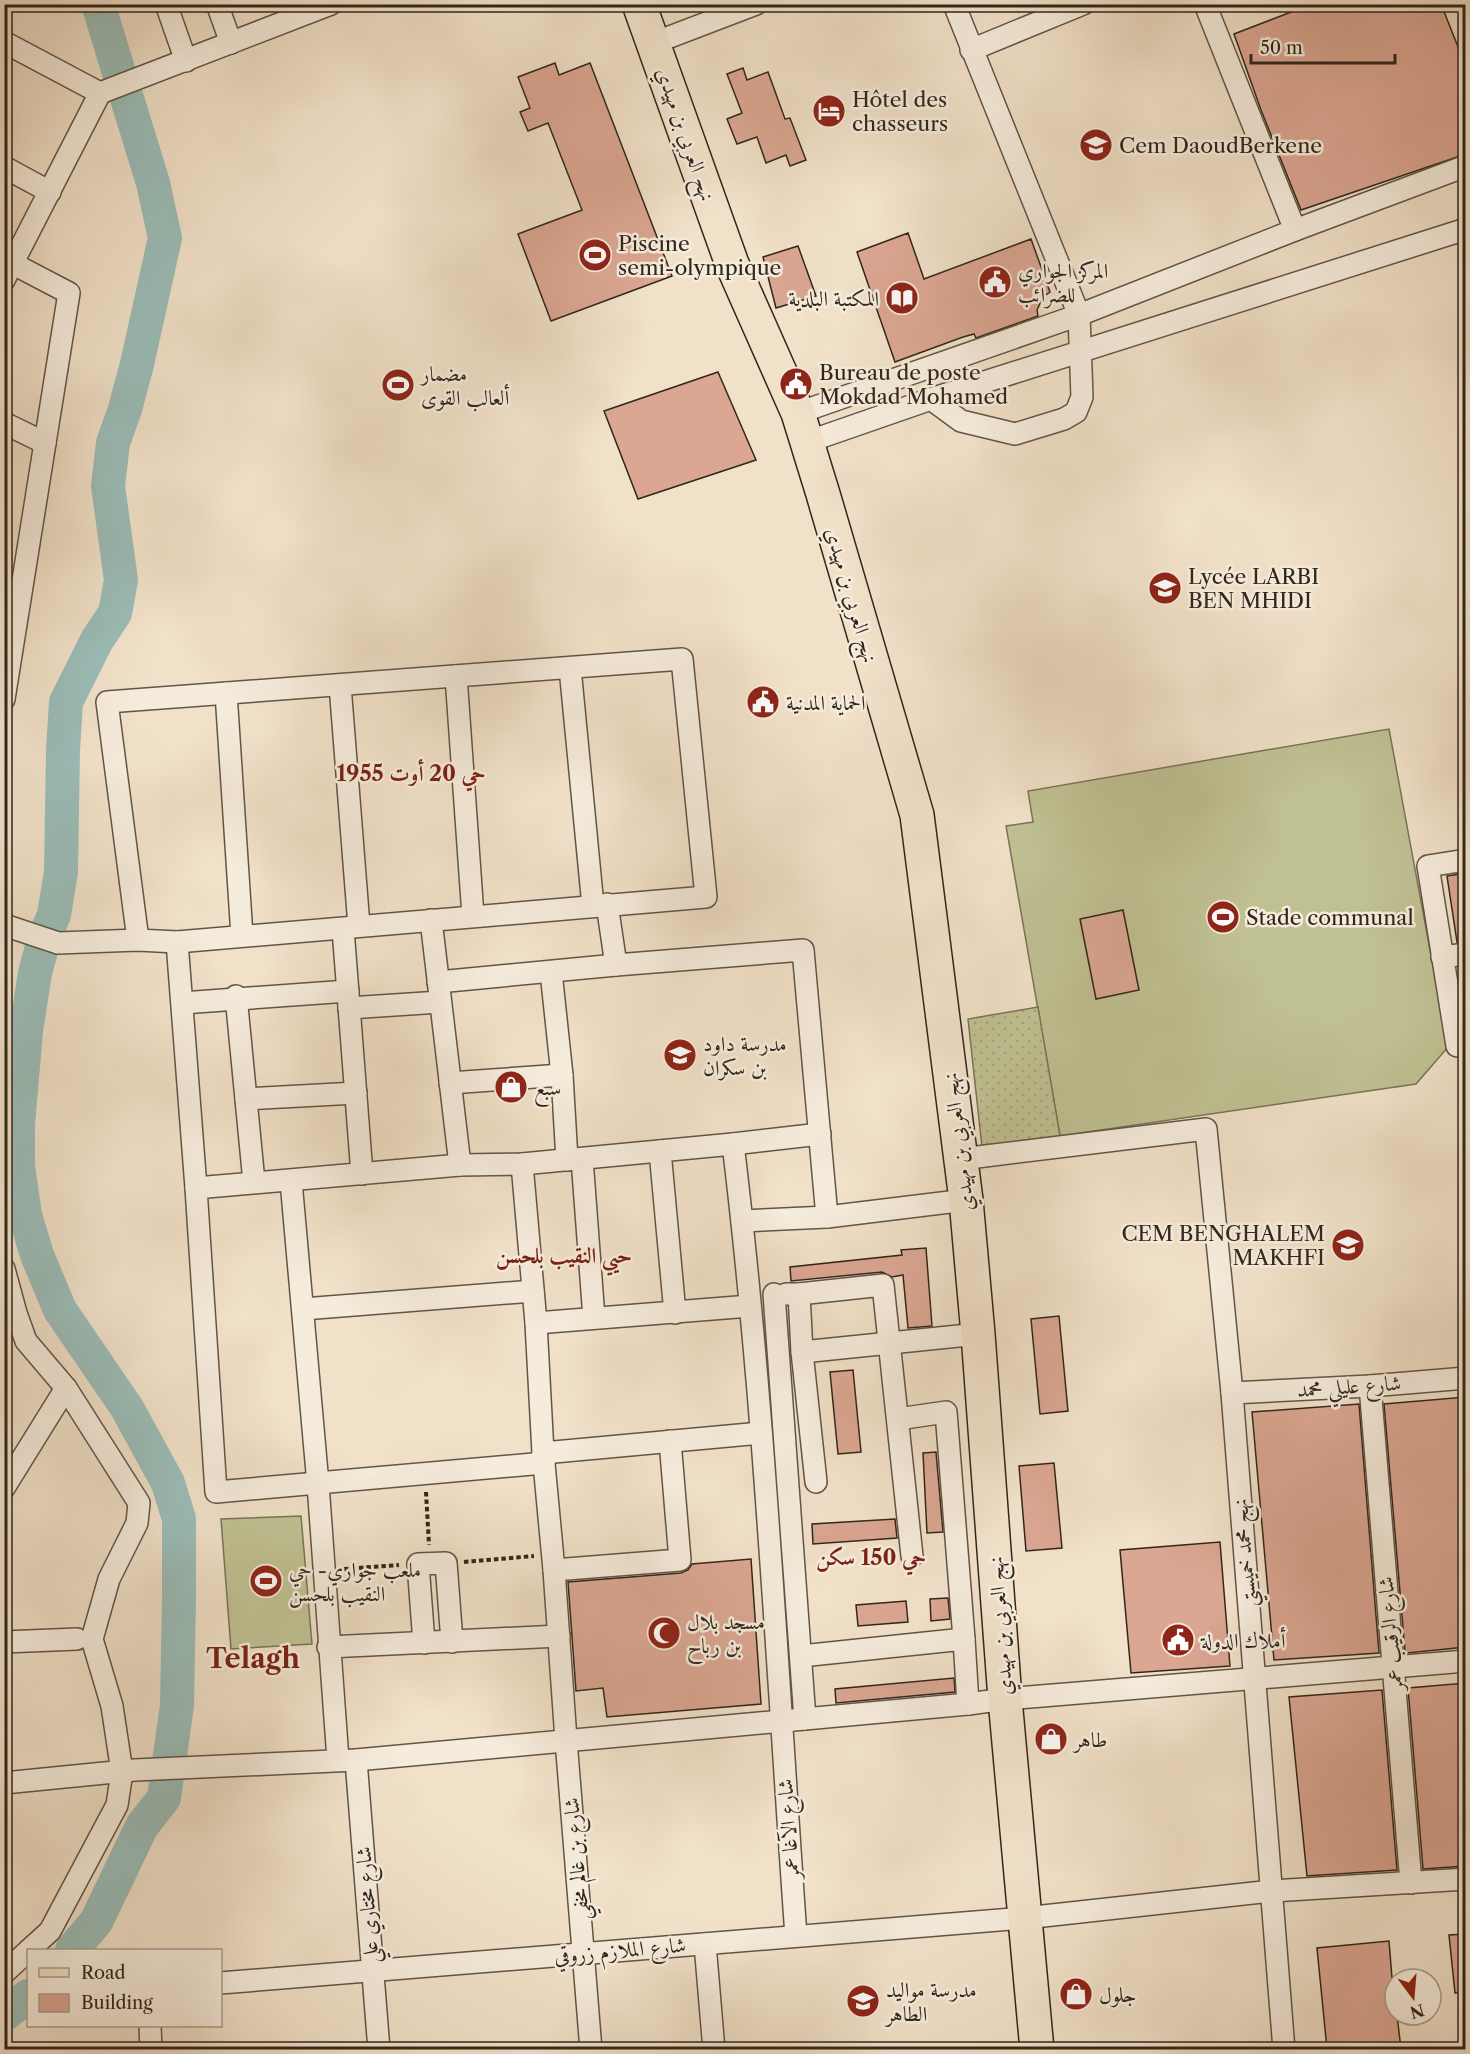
<svg xmlns="http://www.w3.org/2000/svg" width="1470" height="2054" font-family="'Libre Caslon Text',Amiri,serif">
	<defs>
		<pattern id="garden-dots" width="8" height="8" patternUnits="userSpaceOnUse" patternTransform="scale(1.5)"><rect width="8" height="8" fill="#c0c193"/><path d="M2 2h.1M6 6h.1" fill="none" stroke="#a5a67e" stroke-width="1.8" stroke-linecap="round"/></pattern>
	</defs>
	<rect width="100%" height="100%" fill="#f1e1c9"/>
	<filter id="stains"><feTurbulence type="fractalNoise" baseFrequency=".00333" numOctaves="4"/><feColorMatrix values="0 0 0 0 .2 0 0 0 0 .09 0 0 0 0 .02 0 0 0 .5 -.17"/></filter>
	<radialGradient id="worn" r=".72"><stop offset=".6" stop-color="#630" stop-opacity="0"/><stop offset="1" stop-color="#630" stop-opacity=".3"/></radialGradient>
	<g fill="#c0c193" stroke="#787458" stroke-width="1.5">
		<polygon points="1389,729 1448,1047 1416,1084 1060,1136 1006,826 1033,822 1028,791"/>
		<polygon points="301,1516 312,1644 231,1649 221,1519"/>
	</g>
	<polygon fill="url(#garden-dots)" stroke="#787458" stroke-width="1.5" points="1038,1007 1060,1136 982,1147 968,1019"/>
	<g fill="none" stroke-linecap="round" stroke-linejoin="round">
		<g stroke="#9bbdb8" stroke-width="34">
			<polyline points="72,1950 96,1922 142,1826 164,1798 177,1705 179,1597 179,1519 168,1483 127,1408 60,1310 37,1255 25,1215 18,1166 18,1124 26,1031 35,973 45,936 54,915 61,872 63,750 66,702 97,640 115,613 121,580 108,486 113,443 125,409 137,364 165,238 153,183 98,4"/>
			<polyline points="4,2015 28,1996"/>
		</g>
	</g>
	<g fill="#dba692" stroke="#31261c" stroke-width="1.5">
		<polygon points="1312,4 1441,4 1466,67 1466,154 1301,210 1261,110 1234,34"/>
		<polygon points="555,63 559,75 590,63 672,276 551,321 518,234 582,210 548,123 528,131 520,112 530,108 518,77"/>
		<polygon points="743,68 747,80 768,72 785,119 790,118 806,160 790,166 786,155 766,163 757,137 737,144 727,119 742,113 727,74"/>
		<polygon points="908,233 924,279 1031,239 1050,292 1043,297 1037,310 1038,316 976,338 974,334 963,337 895,362 857,252"/>
		<polygon points="798,246 816,296 776,308 763,257"/>
		<polygon points="718,372 756,460 638,499 604,411"/>
		<polygon points="1466,873 1466,941 1457,942 1447,876"/>
		<polygon points="1123,910 1139,990 1096,999 1080,919"/>
		<polygon points="926,1248 932,1326 908,1328 903,1275 892,1277 882,1272 791,1281 790,1267 902,1255 901,1250"/>
		<polygon points="1059,1316 1068,1411 1040,1414 1031,1319"/>
		<polygon points="853,1370 861,1452 838,1454 830,1372"/>
		<polygon points="1466,1397 1466,1647 1407,1653 1405,1651 1384,1404"/>
		<polygon points="1359,1404 1379,1653 1274,1660 1252,1412"/>
		<polygon points="936,1452 943,1532 927,1533 923,1453"/>
		<polygon points="1054,1463 1062,1548 1026,1551 1019,1466"/>
		<polygon points="895,1519 897,1538 813,1544 812,1524"/>
		<polygon points="1220,1542 1230,1666 1131,1673 1120,1550"/>
		<polygon points="751,1559 761,1704 607,1717 603,1688 576,1691 568,1582 681,1573 688,1570 692,1564"/>
		<polygon points="948,1598 950,1619 931,1621 930,1599"/>
		<polygon points="906,1601 908,1622 858,1626 856,1605"/>
		<polygon points="954,1678 955,1692 836,1703 835,1689"/>
		<polygon points="1466,1683 1466,1866 1423,1869 1408,1688"/>
		<polygon points="1382,1690 1397,1870 1307,1876 1289,1697"/>
		<polygon points="1466,1934 1466,1992 1455,1993 1449,1935"/>
		<polygon points="1389,1941 1395,2015 1397,2015 1401,2049 1327,2049 1317,1948"/>
	</g>
	<g fill="none" stroke-linecap="round" stroke-linejoin="round">
		<g stroke="#615547" stroke-width="24">
			<g id="minor">
				<polyline points="166,4 186,61"/>
				<polyline points="217,4 231,43"/>
				<polyline points="4,42 100,93"/>
				<polyline points="654,43 756,4"/>
				<polyline points="971,50 1083,4"/>
				<polyline points="4,167 50,192"/>
				<polyline points="1295,230 1466,166"/>
				<polyline points="4,259 69,293 4,699"/>
				<polyline points="4,280 100,93 331,4"/>
				<polyline points="931,399 961,421 1015,434 1064,419 1076,412 1082,397 1079,315 954,4"/>
				<polyline points="798,413 1079,315 1295,230 1205,4"/>
				<polyline points="4,423 45,443"/>
				<polyline points="807,442 931,399 1466,229"/>
				<polyline points="570,668 593,906"/>
				<polyline points="456,676 473,916"/>
				<polyline points="340,685 359,926"/>
				<polyline points="226,693 242,936"/>
				<polyline points="1466,860 1428,866 1457,1046 1466,1045"/>
				<polyline points="607,904 616,965"/>
				<polyline points="431,920 460,1165"/>
				<polyline points="4,925 58,943 138,940 177,942 706,897 682,659 107,702 138,940"/>
				<polyline points="343,929 362,1174"/>
				<polyline points="177,942 196,1188 216,1492 544,1463"/>
				<polyline points="1442,957 1466,954"/>
				<polyline points="551,972 562,1075 567,1160"/>
				<polyline points="438,982 616,965 803,950 827,1217"/>
				<polyline points="236,996 254,1182"/>
				<polyline points="182,1003 348,991"/>
				<polyline points="349,1008 440,1002"/>
				<polyline points="450,1083 562,1075"/>
				<polyline points="246,1099 356,1093"/>
				<polyline points="733,1144 820,1134"/>
				<polyline points="660,1151 675,1313"/>
				<polyline points="582,1159 594,1318"/>
				<polyline points="961,1159 1206,1129 1232,1393 1284,2050"/>
				<polyline points="522,1164 536,1323 543,1453 554,1570 566,1740 591,2050"/>
				<polyline points="291,1181 318,1484 338,1760"/>
				<path d="M 196,1188 L 460,1165 L 522,1164 L 733,1144 C 765,1407 777,1672 796,1936"/>
				<polyline points="742,1221 827,1217 966,1200"/>
				<polyline points="4,1269 16,1313 26,1341 66,1388 139,1503 137,1523 109,1579 92,1639 112,1706 122,1772 117,1805 50,1931 29,1950"/>
				<polyline points="774,1294 805,1719"/>
				<polyline points="786,1294 799,1294 802,1352 978,1334"/>
				<polyline points="799,1294 883,1285 912,1556"/>
				<polyline points="303,1309 533,1291"/>
				<polyline points="536,1323 750,1306"/>
				<polyline points="802,1352 816,1482"/>
				<polyline points="1370,1386 1411,1883"/>
				<polyline points="1232,1393 1370,1386 1466,1378"/>
				<polyline points="898,1419 946,1412 964,1639"/>
				<polyline points="543,1453 761,1433"/>
				<polyline points="4,1488 66,1388"/>
				<polyline points="554,1570 680,1560 670,1441"/>
				<polyline points="4,1642 77,1639"/>
				<polyline points="424,1643 418,1564 446,1563 452,1642"/>
				<polyline points="328,1647 559,1636"/>
				<polyline points="801,1656 964,1639 968,1704"/>
				<polyline points="356,1760 379,2050"/>
				<polyline points="4,1783 135,1770 356,1760 968,1704 1005,1699 1466,1661"/>
				<polyline points="705,1944 714,2050"/>
				<polyline points="4,1973 28,1951"/>
				<polyline points="220,1983 1025,1918 1272,1891 1466,1879"/>
				<polyline points="150,2026 151,2050"/>
			</g>
		</g>
		<g stroke="#31261c" stroke-width="36">
			<polyline id="primary" points="639,4 732,264 798,413 823,494 917,815 966,1200 978,1334 1005,1699 1037,2050"/>
		</g>
		<g stroke="#31261c" stroke-width="4" stroke-dasharray="4.5 3" stroke-linecap="butt">
			<polyline points="426,1492 429,1545"/>
			<polyline points="464,1562 534,1556"/>
			<polyline points="344,1569 399,1565"/>
		</g>
		<use href="#minor" stroke="#f6ecdc" stroke-width="21"/>
		<use href="#primary" stroke="#f1e1c9" stroke-width="33"/>
	</g>
	<defs>
		<g id="hotel-disc" transform="scale(1.725)"><circle r="9.5" fill="#8f2418" stroke="#f6ecdc"/><path d="M-6-4.5h1.5V1H6V5H4.5V3h-9V5H-6ZM-4 0a1.8 1.8 0 1 1 3.6 0ZM.5 0V-2.5h3Q6-2.5 6 0Z" fill="#fff"/></g>
		<g id="school-disc" transform="scale(1.725)"><circle r="9.5" fill="#8f2418" stroke="#f6ecdc"/><path d="M0-5L7-2L0 1L-7-2ZM-4 1L0 2.5L4 1V4Q0 6-4 4Z" fill="#fff"/></g>
		<g id="stadium-disc" transform="scale(1.725)"><circle r="9.5" fill="#8f2418" stroke="#f6ecdc"/><path d="M0-5a6.5 5 0 1 0 0 10a6.5 5 0 1 0 0-10ZM-3.5-1.8h7v3.6h-7Z" fill="#fff"/></g>
		<g id="civic-disc" transform="scale(1.725)"><circle r="9.5" fill="#8f2418" stroke="#f6ecdc"/><path d="M-.6-6.5H3V-4.5H.6V-3L4-1V1h2V6H-6V1h2V-1L-.6-3ZM-1.2 2.5V6h2.4V2.5Z" fill="#fff"/></g>
		<g id="library-disc" transform="scale(1.725)"><circle r="9.5" fill="#8f2418" stroke="#f6ecdc"/><path d="M-6-4Q-3-5.5-.7-3.5V5Q-3 3-6 4ZM6-4Q3-5.5 .7-3.5V5Q3 3 6 4Z" fill="#fff"/></g>
		<g id="shop-disc" transform="scale(1.725)"><circle r="9.5" fill="#8f2418" stroke="#f6ecdc"/><path d="M-5-2.5h2.3a2.7 3.5 0 0 1 5.4 0H5L5.5 6h-11ZM-1.5-2.5h3a1.5 2.3 0 0 0-3 0Z" fill="#fff"/></g>
		<g id="mosque-disc" transform="scale(1.725)"><circle r="9.5" fill="#8f2418" stroke="#f6ecdc"/><path d="M3.5-4.9A6 6 0 1 0 3.5 4.9A5 5 0 1 1 3.5-4.9Z" fill="#fff"/></g>
	</defs>
	<g fill-rule="evenodd">
		<use href="#hotel-disc" x="829" y="111"/>
		<use href="#school-disc" x="1096" y="145"/>
		<use href="#stadium-disc" x="595" y="255"/>
		<use href="#civic-disc" x="995" y="282"/>
		<use href="#library-disc" x="902" y="298"/>
		<use href="#civic-disc" x="796" y="384"/>
		<use href="#stadium-disc" x="398" y="385"/>
		<use href="#school-disc" x="1165" y="588"/>
		<use href="#civic-disc" x="763" y="702"/>
		<use href="#stadium-disc" x="1223" y="917"/>
		<use href="#school-disc" x="680" y="1055"/>
		<use href="#shop-disc" x="511" y="1087"/>
		<use href="#school-disc" x="1348" y="1245"/>
		<use href="#stadium-disc" x="266" y="1581"/>
		<use href="#mosque-disc" x="664" y="1633"/>
		<use href="#civic-disc" x="1178" y="1640"/>
		<use href="#shop-disc" x="1051" y="1739"/>
		<use href="#shop-disc" x="1076" y="1994"/>
		<use href="#school-disc" x="863" y="2001"/>
	</g>
	<g text-anchor="middle" dominant-baseline="central" stroke-width="5" stroke-linejoin="round" paint-order="stroke">
		<g font-size="21" fill="#31261c" stroke="#f6ecdc" text-anchor="start">
			<text x="852" y="99">Hôtel des<tspan x="852" dy="24">chasseurs</tspan></text>
			<text x="1119" y="145">Cem DaoudBerkene</text>
			<text x="618" y="243">Piscine<tspan x="618" dy="24">semi-olympique</tspan></text>
			<text x="1018" y="270">المركز الجواري<tspan x="1018" dy="24">للضرائب</tspan></text>
			<text x="879" y="298" text-anchor="end">المكتبة البلدية</text>
			<text x="819" y="372">Bureau de poste<tspan x="819" dy="24">Mokdad Mohamed</tspan></text>
			<text x="421" y="373">مضمار<tspan x="421" dy="24">ألعالب القوى</tspan></text>
			<text x="1188" y="576">Lycée LARBI<tspan x="1188" dy="24">BEN MHIDI</tspan></text>
			<text x="786" y="702">الحماية المدنية</text>
			<text x="1246" y="917">Stade communal</text>
			<text x="703" y="1043">مدرسة داود<tspan x="703" dy="24">بن سكران</tspan></text>
			<text x="534" y="1087">سبع</text>
			<text x="1325" y="1233" text-anchor="end">CEM BENGHALEM<tspan x="1325" dy="24">MAKHFI</tspan></text>
			<text x="289" y="1569">ملعب جواري- حي<tspan x="289" dy="24">النقيب بلحسن</tspan></text>
			<text x="687" y="1621">مسجد بلال<tspan x="687" dy="24">بن رباح</tspan></text>
			<text x="1201" y="1640">أملاك الدولة</text>
			<text x="1074" y="1739">طاهر</text>
			<text x="886" y="1989">مدرسة مواليد<tspan x="886" dy="24">الطاهر</tspan></text>
			<text x="1099" y="1994">جلول</text>
		</g>
		<g font-size="21" fill="#31261c" stroke="#f6ecdc">
			<text transform="translate(686 134) rotate(71)">نهح العربي بن مهيدي</text>
			<text transform="translate(852 595) rotate(74)">نهج العربي بن مهيدي</text>
			<text transform="translate(958 1142) rotate(-97)">نهج العربي بن مهيدي</text>
			<text transform="translate(1349 1386) rotate(-4)">شارع عليلي محمد</text>
			<text transform="translate(1244 1553) rotate(-95)">نهج محمد خميستي</text>
			<text transform="translate(1000 1626) rotate(-94)">نهج العربي بن مهيدي</text>
			<text transform="translate(1390 1634) rotate(-95)">شارع الرقيب عمر</text>
			<text transform="translate(788 1829) rotate(-94)">شارع الآغا عمر</text>
			<text transform="translate(576 1859) rotate(-95)">شارع بن غالم مخفي</text>
			<text transform="translate(367 1905) rotate(-94)">شارع مختاري علي</text>
			<text transform="translate(620 1950) rotate(-5)">شارع الملازم زروقي</text>
		</g>
		<g font-size="22" font-weight="bold" fill="#7a1f14" stroke="#f6ecdc">
			<text x="411" y="773">حي 20 أوت 1955</text>
			<text x="564" y="1255">حيي النقيب بلحسن</text>
			<text x="871" y="1557">حي 150 سكن</text>
		</g>
		<g font-size="27" font-weight="bold" fill="#7a1f14" stroke="#f6ecdc">
			<text x="253" y="1658">Telagh</text>
		</g>
	</g>
	<rect width="1470" height="2054" fill="none" stroke="#f1e1c9" stroke-width="24"/>
	<rect x="6" y="6" width="1458" height="2042" fill="none" stroke="#31261c" stroke-width="3"/>
	<rect x="12" y="12" width="1446" height="2030" fill="none" stroke="#31261c" stroke-width="1.5"/>
	<rect x="27" y="1949" width="195" height="78" fill="#f6ecdc" stroke="#a79d8f" stroke-width="1.5"/>
	<rect x="39" y="1968" width="30" height="9" fill="#f1e1c9" stroke="#a79d8f" stroke-width="1.5"/>
	<text x="81" y="1979" font-size="18" fill="#31261c">Road</text>
	<rect x="39" y="1994" width="30" height="18" fill="#dba692" stroke="#a79d8f" stroke-width="1.5"/>
	<text x="81" y="2009" font-size="18" fill="#31261c">Building</text>
	<g transform="translate(1413 1997) rotate(164)"><circle r="28" fill="#f6ecdc" stroke="#a79d8f" stroke-width="1.5"/>
	<path d="M0-4.5L10 22L0 15L-10 22Z" fill="#8f2418"/>
	<text y="-9" font-size="16" font-weight="bold" text-anchor="middle" fill="#31261c">N</text>
	</g>
	<path d="M1251 54v9h144v-9" fill="none" stroke="#31261c" stroke-width="3"/>
	<text x="1260" y="54" font-size="18" fill="#31261c" stroke="#f6ecdc" stroke-width="4.5" paint-order="stroke">50 m</text>
	<rect width="100%" height="100%" filter="url(#stains)"/>
	<rect width="100%" height="100%" fill="url(#worn)"/>
</svg>
